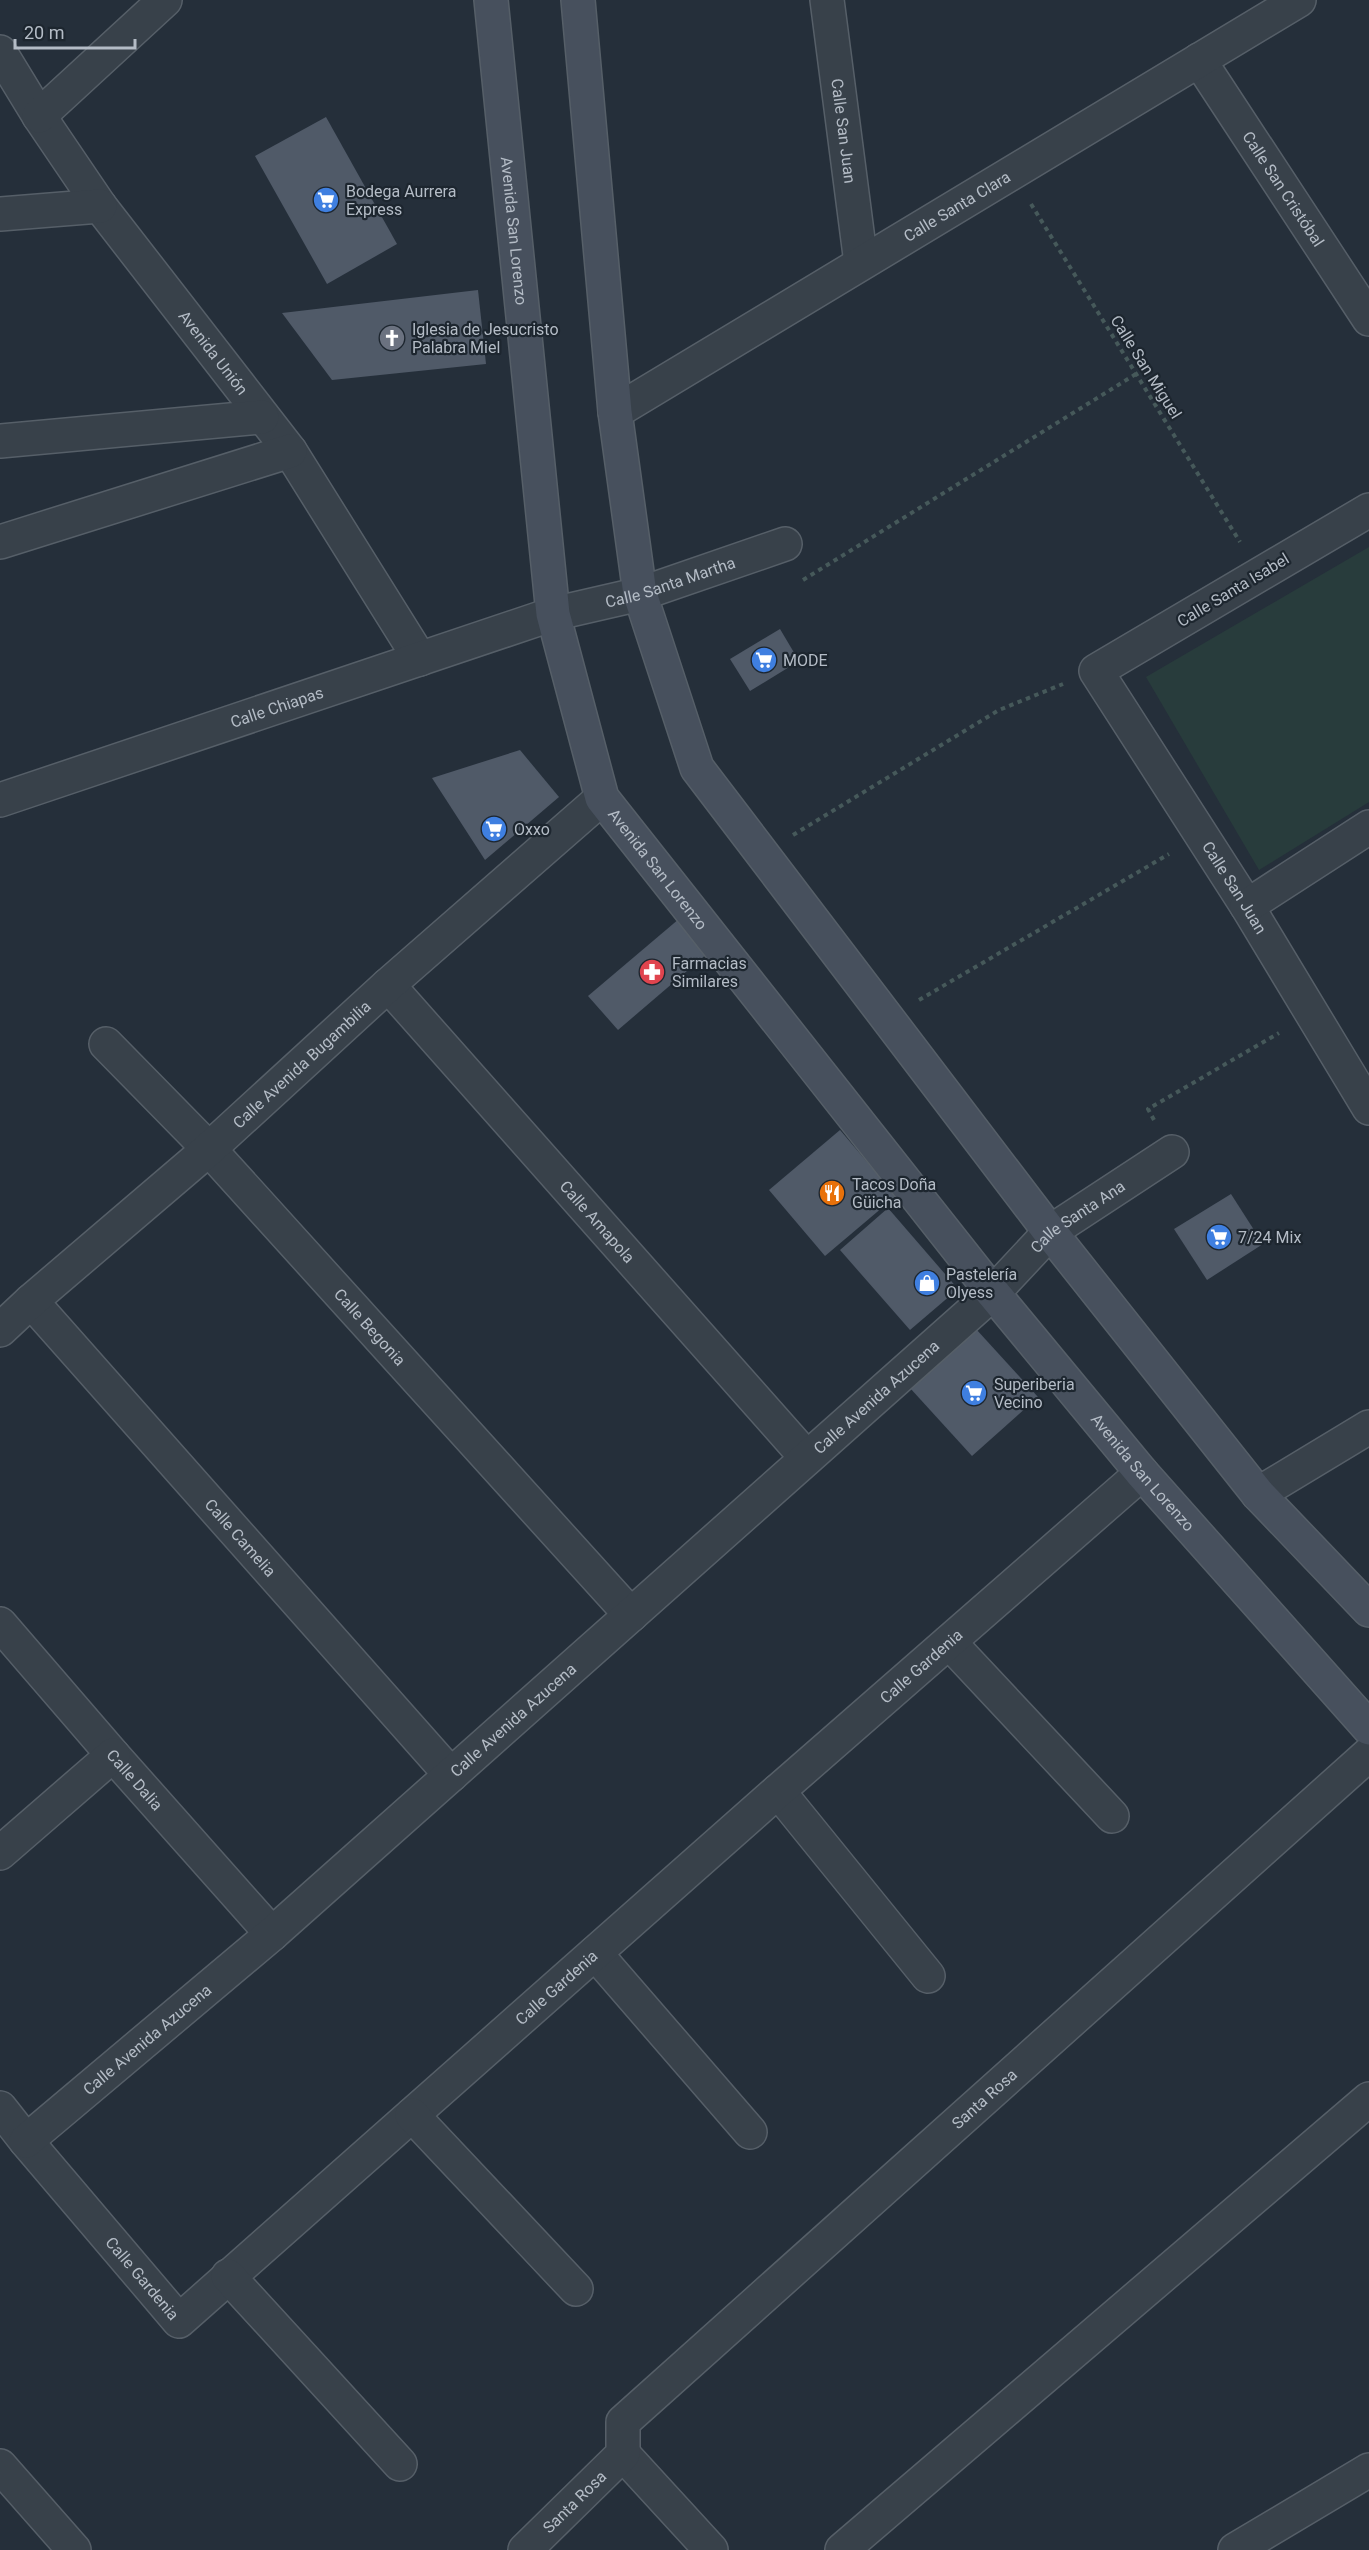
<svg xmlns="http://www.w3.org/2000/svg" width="1369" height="2550" font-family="Roboto,sans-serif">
	<rect width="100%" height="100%" fill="#252f3a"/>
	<polygon fill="#283c3c" points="1369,547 1369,802 1259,870 1146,677"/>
	<g fill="#505a68">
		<polygon points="326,117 397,244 327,284 255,156"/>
		<polygon points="478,290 486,364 332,380 282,313"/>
		<polygon points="780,629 799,661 750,691 730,659"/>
		<polygon points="520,750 559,797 485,860 432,778"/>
		<polygon points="686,913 715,947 618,1030 588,996"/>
		<polygon points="840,1130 896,1196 825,1256 769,1190"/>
		<polygon points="1231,1194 1263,1244 1207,1280 1174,1229"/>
		<polygon points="888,1208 958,1289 910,1330 840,1250"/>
		<polygon points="976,1329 1038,1397 972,1456 910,1388"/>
	</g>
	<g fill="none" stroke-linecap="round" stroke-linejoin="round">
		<g stroke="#565f68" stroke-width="36">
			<g id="street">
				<path id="s1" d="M 827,0 L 861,263"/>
				<path id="s2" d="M 0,52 L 39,116 L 100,206 L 290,451 L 420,659"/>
				<path id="s3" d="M 1199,60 L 1369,319"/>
				<polyline points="39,116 165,0"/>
				<polyline points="0,214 100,206"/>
				<path id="s4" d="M 615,412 L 1299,0"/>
				<polyline points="0,441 262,417"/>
				<path id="s5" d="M 1369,510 L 1096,671 L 1247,906 L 1369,1108"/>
				<polyline points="0,542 290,451"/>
				<path id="s6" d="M 0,800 L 553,614 L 640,594 L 785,544"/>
				<polyline points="1247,906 1369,827"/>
				<path id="s7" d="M 388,985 L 807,1458"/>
				<path id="s8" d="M 106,1044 L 209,1149 L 631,1615"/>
				<path id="s9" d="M 31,1301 L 451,1775"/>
				<path id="s10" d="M 0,1330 L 31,1301 L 209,1149 L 388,985 L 602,798"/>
				<polyline points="1258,1494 1369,1427"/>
				<path id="s11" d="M 0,1624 L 113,1755 L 272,1934"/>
				<polyline points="949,1642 1112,1816"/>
				<polyline points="778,1791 928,1976"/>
				<polyline points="0,1853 113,1755"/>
				<polyline points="595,1953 750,2132"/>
				<path id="s12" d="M 0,2108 L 26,2141 L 179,2321 L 778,1791 L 1142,1473"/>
				<polyline points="412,2115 576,2289"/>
				<path id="s13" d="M 26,2141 L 272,1934 L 993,1293 L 1050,1232 L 1172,1152"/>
				<polyline points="228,2276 400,2464"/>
				<polyline points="623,2454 711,2550"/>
				<polyline points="0,2466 74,2550"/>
				<path id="s14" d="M 525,2550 L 623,2454 L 623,2422 L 1369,1754"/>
				<polyline points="842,2550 1369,2099"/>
				<polyline points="1235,2550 1369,2470"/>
			</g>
		</g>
		<g stroke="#565f68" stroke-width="36">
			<g id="secondary">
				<path id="s15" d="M 491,0 L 553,614 L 602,798 L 993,1293 L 1142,1473 L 1369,1728"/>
				<polyline points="578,0 615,412 640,594 697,768 1050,1232 1258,1494 1369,1610"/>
			</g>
		</g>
		<g stroke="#46595a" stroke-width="4" stroke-dasharray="4.5 4.5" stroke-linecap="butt">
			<polyline points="1031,204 1240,542"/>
			<polyline points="803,580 1136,374"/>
			<polyline points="793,835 999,710 1063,684"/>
			<polyline points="919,1000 1169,854"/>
			<polyline points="1154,1120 1148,1109 1279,1033"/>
		</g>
		<use href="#street" stroke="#38414a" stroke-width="33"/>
		<use href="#secondary" stroke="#47505d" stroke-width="33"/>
	</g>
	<defs>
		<g id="supermarket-disc" transform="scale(1.35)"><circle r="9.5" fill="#3f7fe0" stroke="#1d262f"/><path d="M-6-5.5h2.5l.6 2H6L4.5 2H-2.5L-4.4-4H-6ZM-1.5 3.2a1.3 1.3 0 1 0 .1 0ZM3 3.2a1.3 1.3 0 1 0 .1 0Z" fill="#fff"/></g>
		<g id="church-disc" transform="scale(1.35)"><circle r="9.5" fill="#6b7280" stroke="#1d262f"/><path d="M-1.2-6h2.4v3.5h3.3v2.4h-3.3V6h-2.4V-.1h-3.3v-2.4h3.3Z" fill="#fff"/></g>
		<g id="pharmacy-disc" transform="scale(1.35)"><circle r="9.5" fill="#e0444e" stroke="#1d262f"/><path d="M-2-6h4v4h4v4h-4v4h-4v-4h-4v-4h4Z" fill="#fff"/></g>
		<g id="restaurant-disc" transform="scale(1.35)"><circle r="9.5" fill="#e8710a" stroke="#1d262f"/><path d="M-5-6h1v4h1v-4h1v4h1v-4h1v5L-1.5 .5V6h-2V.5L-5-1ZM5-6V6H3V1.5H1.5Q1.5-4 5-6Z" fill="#fff"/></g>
		<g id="shop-disc" transform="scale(1.35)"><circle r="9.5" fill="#3f7fe0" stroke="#1d262f"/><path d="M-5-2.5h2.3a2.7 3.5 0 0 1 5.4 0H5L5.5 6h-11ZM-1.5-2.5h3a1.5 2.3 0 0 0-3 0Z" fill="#fff"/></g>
	</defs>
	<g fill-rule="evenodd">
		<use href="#supermarket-disc" x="326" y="200"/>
		<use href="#church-disc" x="392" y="338"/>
		<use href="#supermarket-disc" x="764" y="660"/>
		<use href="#supermarket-disc" x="494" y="829"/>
		<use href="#pharmacy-disc" x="652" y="972"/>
		<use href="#restaurant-disc" x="832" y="1193"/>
		<use href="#supermarket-disc" x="1219" y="1237"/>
		<use href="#shop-disc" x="927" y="1283"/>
		<use href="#supermarket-disc" x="974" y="1393"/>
	</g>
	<g text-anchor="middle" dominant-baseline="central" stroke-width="4.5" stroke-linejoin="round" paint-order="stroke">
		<g font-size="16" fill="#b4bcc6" stroke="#1d262f">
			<text stroke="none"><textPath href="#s1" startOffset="132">Calle San Juan</textPath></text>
			<text stroke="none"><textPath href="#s3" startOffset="154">Calle San Cristóbal</textPath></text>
			<text stroke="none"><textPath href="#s4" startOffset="399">Calle Santa Clara</textPath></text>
			<text stroke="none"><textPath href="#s15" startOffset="232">Avenida San Lorenzo</textPath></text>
			<text stroke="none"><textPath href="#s2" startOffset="369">Avenida Unión</textPath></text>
			<text transform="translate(1146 367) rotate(58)">Calle San Miguel</text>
			<text stroke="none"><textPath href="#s6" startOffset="705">Calle Santa Martha</textPath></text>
			<text transform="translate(1233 590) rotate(-31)">Calle Santa Isabel</text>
			<text stroke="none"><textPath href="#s6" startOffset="292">Calle Chiapas</textPath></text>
			<text stroke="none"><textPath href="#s15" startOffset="898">Avenida San Lorenzo</textPath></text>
			<text stroke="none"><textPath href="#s5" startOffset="574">Calle San Juan</textPath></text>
			<text stroke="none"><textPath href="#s10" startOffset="402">Calle Avenida Bugambilia</textPath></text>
			<text stroke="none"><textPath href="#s13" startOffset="1401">Calle Santa Ana</textPath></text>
			<text stroke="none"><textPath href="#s7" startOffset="316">Calle Amapola</textPath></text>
			<text stroke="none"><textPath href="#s8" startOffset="387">Calle Begonia</textPath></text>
			<text stroke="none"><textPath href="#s13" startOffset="1130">Calle Avenida Azucena</textPath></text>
			<text stroke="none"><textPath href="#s15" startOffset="1672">Avenida San Lorenzo</textPath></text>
			<text stroke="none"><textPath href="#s9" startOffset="316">Calle Camelia</textPath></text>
			<text stroke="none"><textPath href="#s12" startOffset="1268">Calle Gardenia</textPath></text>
			<text stroke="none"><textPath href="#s13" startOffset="644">Calle Avenida Azucena</textPath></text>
			<text stroke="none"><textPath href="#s11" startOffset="206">Calle Dalia</textPath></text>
			<text stroke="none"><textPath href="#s12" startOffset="782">Calle Gardenia</textPath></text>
			<text stroke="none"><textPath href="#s13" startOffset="158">Calle Avenida Azucena</textPath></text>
			<text stroke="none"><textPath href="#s14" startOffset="654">Santa Rosa</textPath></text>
			<text stroke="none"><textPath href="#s12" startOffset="222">Calle Gardenia</textPath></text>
			<text stroke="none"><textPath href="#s14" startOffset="69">Santa Rosa</textPath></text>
		</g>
		<g font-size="16" fill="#b4bcc6" stroke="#1d262f" text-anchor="start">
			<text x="346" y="191">Bodega Aurrera<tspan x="346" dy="18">Express</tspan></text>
			<text x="412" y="329">Iglesia de Jesucristo<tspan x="412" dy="18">Palabra Miel</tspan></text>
			<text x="783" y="660">MODE</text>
			<text x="514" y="829">Oxxo</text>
			<text x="672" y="963">Farmacias<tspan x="672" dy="18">Similares</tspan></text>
			<text x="852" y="1184">Tacos Doña<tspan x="852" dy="18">Güicha</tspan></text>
			<text x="1238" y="1237">7/24 Mix</text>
			<text x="946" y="1274">Pastelería<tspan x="946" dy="18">Olyess</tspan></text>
			<text x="994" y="1384">Superiberia<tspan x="994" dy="18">Vecino</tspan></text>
		</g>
	</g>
	<path d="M15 39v9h120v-9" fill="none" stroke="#b4bcc6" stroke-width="3"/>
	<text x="24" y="39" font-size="18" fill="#b4bcc6" stroke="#1d262f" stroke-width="4.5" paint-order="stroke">20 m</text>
</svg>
